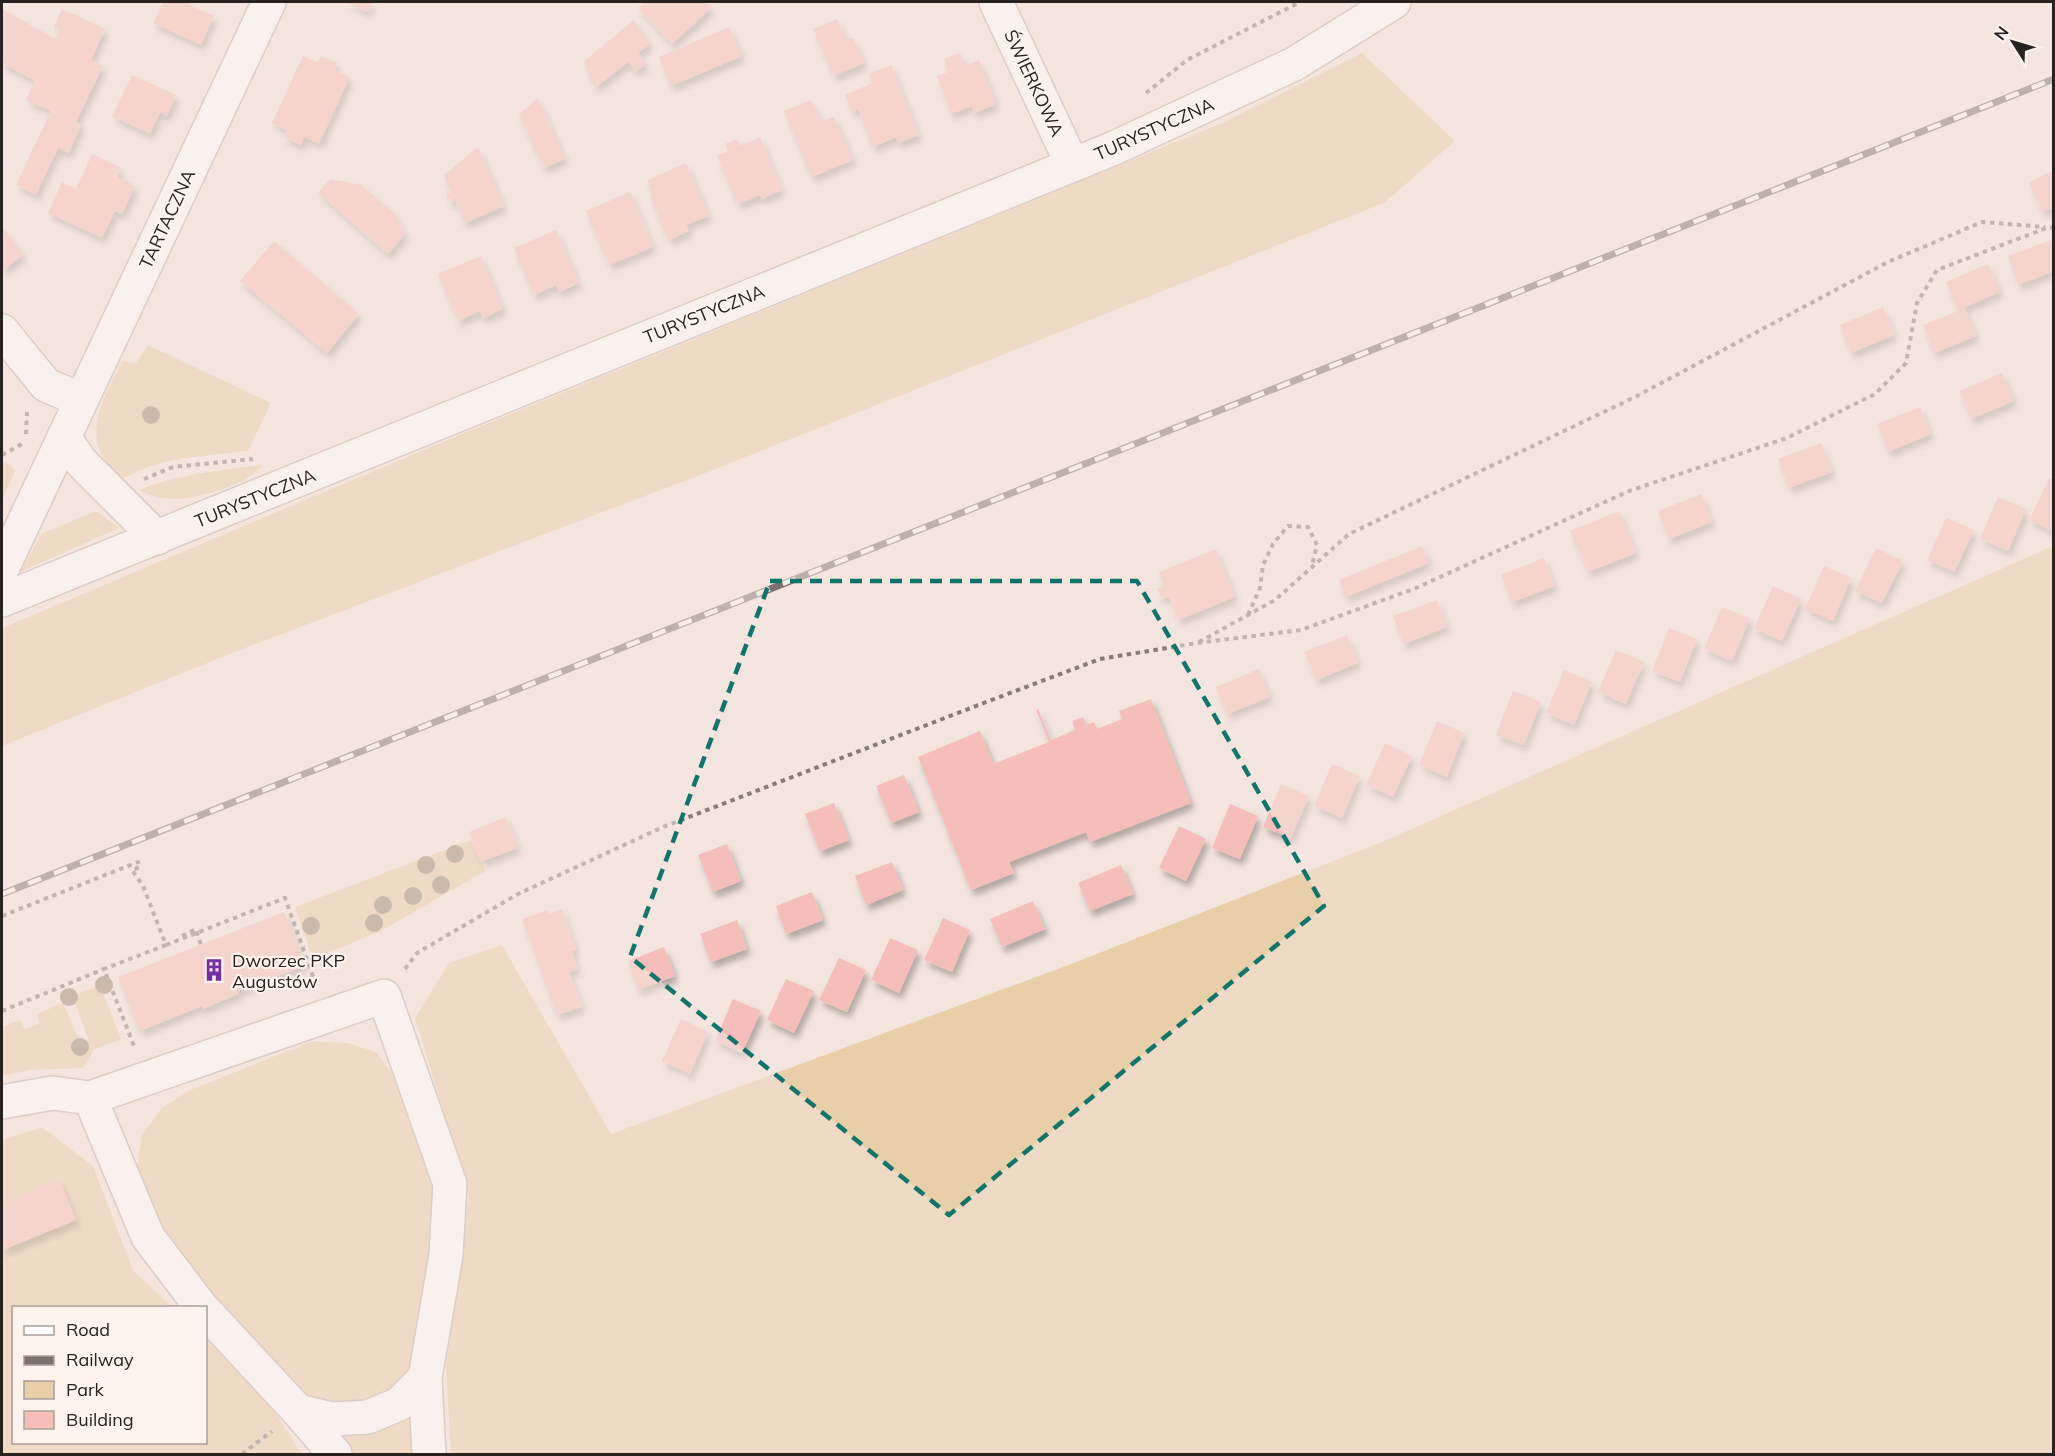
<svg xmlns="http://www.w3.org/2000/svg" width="2055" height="1456" font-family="Mulish,sans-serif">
	<defs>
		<filter id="shadow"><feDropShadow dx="3.5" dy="6" stdDeviation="3" flood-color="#0004"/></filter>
	</defs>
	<rect width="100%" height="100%" fill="#f4e5df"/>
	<g fill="#e8cfa7">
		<polygon points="1362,53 1455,141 1384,203 708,472 232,653 2,746 2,628 464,433 1222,123"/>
		<path d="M 148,345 L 271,403 L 248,451 L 184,458 L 150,466 L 121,479 C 115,472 107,465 103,457 C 85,422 108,393 122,361 L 136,363 Z"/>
		<polygon points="2,462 9,463 15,471 2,500"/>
		<path d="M 260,465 L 262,466 C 248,484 198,499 175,499 C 163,499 150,496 139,490 C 177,474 219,471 260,465 Z"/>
		<polygon points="96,511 119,528 20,572 41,534"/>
		<polygon points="2053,546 2053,1454 451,1454 446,1367 469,1195 415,1018 449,963 502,945 611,1134 1066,966 1384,841"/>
		<polygon points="471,840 485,871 381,931 313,959 295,907"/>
		<polygon points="100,985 121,1039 94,1050 83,1068 31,1070 2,1076 2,1027 20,1020 25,1029 40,1023 37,1014 63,1003 80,1042 89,1040 72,996"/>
		<polygon points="313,1041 348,1043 376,1052 391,1072 434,1186 429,1454 339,1454 178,1256 150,1208 137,1169 142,1135 162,1108 190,1090"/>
		<polygon points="42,1127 93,1166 133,1270 172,1307 14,1308 14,1442 206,1442 206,1340 264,1396 302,1454 2,1454 2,1140"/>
	</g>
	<g fill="#f5beba" filter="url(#shadow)">
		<polygon points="163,2 190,2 189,5 214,16 201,45 153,23"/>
		<polygon points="345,2 372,2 368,12"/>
		<polygon points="645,2 705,2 711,8 672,44 638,8"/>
		<polygon points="2,9 55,39 59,29 54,27 62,9 105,29 91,60 103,66 76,122 81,125 69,153 58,148 36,195 16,185 51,111 26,100 35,81 2,63"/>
		<polygon points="837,19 847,41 853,38 864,63 834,76 813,29"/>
		<polygon points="634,20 650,44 638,53 646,64 636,72 628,62 595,88 584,61"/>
		<polygon points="729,27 742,56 671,86 659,57"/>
		<polygon points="960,53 965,66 979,60 996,104 974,113 972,106 951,114 937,76 948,72 944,59"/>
		<polygon points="303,56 318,63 321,56 337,63 334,70 350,77 319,144 304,137 301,145 284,137 287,130 272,123"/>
		<polygon points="891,65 919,135 898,143 896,137 873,147 858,109 852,112 845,95 872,83 869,74"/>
		<polygon points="132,75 176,95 167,116 160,112 150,134 112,116"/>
		<polygon points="538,98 565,159 544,168 519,114"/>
		<polygon points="811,100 821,122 834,117 853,160 812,177 784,111"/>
		<polygon points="760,137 782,190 762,199 760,195 738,204 717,156 728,151 725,144 736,139 740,146"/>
		<polygon points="478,147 504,206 465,223 455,200 450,202 446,194 451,192 444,175"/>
		<polygon points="92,154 121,168 117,177 135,186 122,214 115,211 102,238 48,213 62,182 76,189"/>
		<polygon points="686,163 709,216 686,225 689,231 669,240 650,196 653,194 647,180"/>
		<polygon points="2054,170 2054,207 2043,212 2029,183"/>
		<polygon points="330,179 361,185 394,213 405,234 388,254 318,193"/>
		<polygon points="630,192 653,247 609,265 586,211"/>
		<polygon points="2,226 23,255 2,271"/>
		<polygon points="556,230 579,283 559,292 556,285 534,295 514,248"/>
		<polygon points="2051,240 2054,246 2054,271 2018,285 2008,256"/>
		<polygon points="274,241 359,314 327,353 240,281"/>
		<polygon points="481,256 503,309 483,318 480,311 458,321 438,274"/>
		<polygon points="1988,264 2000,292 1958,310 1946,282"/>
		<polygon points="1883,307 1894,335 1851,353 1840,325"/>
		<polygon points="1965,308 1976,336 1934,353 1923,325"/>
		<polygon points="2002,373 2014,401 1971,419 1959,391"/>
		<polygon points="1920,407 1931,434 1888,452 1877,424"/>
		<polygon points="1821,443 1832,472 1789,488 1778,459"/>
		<polygon points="2049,478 2054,480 2054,532 2029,520"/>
		<polygon points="1701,494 1712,522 1669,539 1658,511"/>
		<polygon points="1998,497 2026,509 2008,551 1980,539"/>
		<polygon points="1619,511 1636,553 1588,572 1570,531"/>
		<polygon points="1946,518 1974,530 1954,572 1927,560"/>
		<polygon points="1422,546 1429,563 1346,597 1339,580"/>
		<polygon points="1876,548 1903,561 1882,603 1855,591"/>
		<polygon points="1216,549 1235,597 1178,620 1169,597 1162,599 1157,589 1164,586 1159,572"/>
		<polygon points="1544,558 1555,586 1512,602 1501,575"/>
		<polygon points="1824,566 1851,578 1833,621 1805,609"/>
		<polygon points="1773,586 1801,599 1782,641 1754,629"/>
		<polygon points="1437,600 1447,627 1404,644 1393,616"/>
		<polygon points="1722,607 1750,618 1732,661 1704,649"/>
		<polygon points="1669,628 1697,639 1680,682 1652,671"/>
		<polygon points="1347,635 1358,663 1316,680 1304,652"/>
		<polygon points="1616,650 1644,662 1626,704 1598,692"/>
		<polygon points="1259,669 1270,697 1227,714 1216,687"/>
		<polygon points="1564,670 1592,682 1574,725 1546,713"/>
		<polygon points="1513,691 1541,702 1524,745 1496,735"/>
		<polygon points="1151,699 1191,803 1090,842 1086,832 1009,862 1014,873 971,890 918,757 980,731 993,764 1049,742 1036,710 1038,709 1051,740 1075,730 1072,721 1083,717 1086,725 1094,722 1097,729 1122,719 1119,711"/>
		<polygon points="1437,721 1464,733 1447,777 1419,765"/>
		<polygon points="1385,743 1412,756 1393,797 1366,785"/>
		<polygon points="1332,764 1360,776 1342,818 1314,806"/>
		<polygon points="904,775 919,812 891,823 876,786"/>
		<polygon points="1281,784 1309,796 1291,838 1263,827"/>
		<polygon points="834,803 849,840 820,851 805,814"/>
		<polygon points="1230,804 1258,816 1240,859 1212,848"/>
		<polygon points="506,817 518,848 480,862 469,832"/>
		<polygon points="1179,826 1206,839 1186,881 1159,868"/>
		<polygon points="727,844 741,881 713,892 698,855"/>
		<polygon points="892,862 903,890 866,905 855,876"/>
		<polygon points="1121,865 1133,894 1090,911 1078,883"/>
		<polygon points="812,892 823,920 786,934 776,906"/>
		<polygon points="1033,901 1045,929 1002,947 990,919"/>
		<polygon points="562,909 576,950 572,951 578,969 569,972 582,1007 557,1015 522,919 548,910 549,914"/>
		<polygon points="284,912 305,966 238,991 239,994 221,1001 203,1009 202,1006 140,1031 118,977"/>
		<polygon points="943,918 970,930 952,972 924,960"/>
		<polygon points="737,920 747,949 711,962 700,934"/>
		<polygon points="890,938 918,950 899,993 871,980"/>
		<polygon points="664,947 675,976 638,990 628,961"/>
		<polygon points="839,958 866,970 847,1012 819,1000"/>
		<polygon points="786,979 814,991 794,1033 767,1020"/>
		<polygon points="733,999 761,1011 742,1053 715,1041"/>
		<polygon points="681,1019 708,1032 690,1074 662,1061"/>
		<polygon points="59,1179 76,1220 3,1250 2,1202"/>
	</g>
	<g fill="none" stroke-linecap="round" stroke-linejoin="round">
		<g stroke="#bdafaa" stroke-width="36">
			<g id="minor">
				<polyline points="996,2 1072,164"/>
				<polyline points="2,331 46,385 81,400"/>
				<polyline points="64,437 81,462 157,538"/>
				<polyline points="2,569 269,2"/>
				<polyline points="2,600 1112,149 1294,64 1394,2"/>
				<polyline points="90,1098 148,1237 202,1308"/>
				<polyline points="2,1102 52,1093 90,1098 384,996 450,1184 446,1255 425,1378 399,1404 368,1417 332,1419 298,1411"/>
				<polyline points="206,1312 298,1411 335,1454"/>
				<polyline points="425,1378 429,1454"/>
			</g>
		</g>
		<g stroke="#857b77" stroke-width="4" stroke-dasharray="4.5 4.5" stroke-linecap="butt">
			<polyline points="1146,93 1187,60 1300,2"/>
			<polyline points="26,434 27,412"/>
			<polyline points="2,455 22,444"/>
			<polyline points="144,479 173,467 253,459"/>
			<polyline points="1248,615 1260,588 1263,565 1273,544 1288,526 1308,527 1317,545 1312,565"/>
			<polyline points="1199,642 1275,600 1349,534 1635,397 1888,262 1982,222 2045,227"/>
			<polyline points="2,916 138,862 140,867 132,870 143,886 166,945 104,969 134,1046"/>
			<polyline points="182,936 196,929 201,945"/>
			<polyline points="166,945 285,898 315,982"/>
			<polyline points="405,969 417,953 518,894 663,827 981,704 1100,659 1197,643 1301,630 1416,588 1629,491 1787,438 1875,394 1906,363 1917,303 1937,270 2049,227 2054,228"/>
			<polyline points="2,1011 104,969"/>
			<polyline points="242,1454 272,1431"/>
		</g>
		<use href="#minor" stroke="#fff" stroke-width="33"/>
		<g stroke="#7b726e" stroke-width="7">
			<polyline id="rail" points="2,894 2054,79"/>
		</g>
		<use href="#rail" stroke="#fff3ee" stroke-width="4.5" stroke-dasharray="14" stroke-linecap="butt"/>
	</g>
	<g fill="#96856f">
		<circle cx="151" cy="415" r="9"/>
		<circle cx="455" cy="854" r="9"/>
		<circle cx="426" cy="865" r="9"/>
		<circle cx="441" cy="885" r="9"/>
		<circle cx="413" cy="896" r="9"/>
		<circle cx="383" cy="905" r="9"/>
		<circle cx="374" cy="923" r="9"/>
		<circle cx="311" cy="926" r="9"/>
		<circle cx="104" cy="985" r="9"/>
		<circle cx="69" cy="997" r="9"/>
		<circle cx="80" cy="1047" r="9"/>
	</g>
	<path d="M0 0H2055V1456H0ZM 770,581 L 1137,581 L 1324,906 L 949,1215 L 630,957 Z" fill="#f4e5df" fill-opacity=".55" fill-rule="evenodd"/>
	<path fill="none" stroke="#0f766e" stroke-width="4.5" stroke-dasharray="12 8" stroke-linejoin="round" d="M 770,581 L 1137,581 L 1324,906 L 949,1215 L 630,957 Z"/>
	<defs>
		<g id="building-bare" transform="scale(1.8)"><path d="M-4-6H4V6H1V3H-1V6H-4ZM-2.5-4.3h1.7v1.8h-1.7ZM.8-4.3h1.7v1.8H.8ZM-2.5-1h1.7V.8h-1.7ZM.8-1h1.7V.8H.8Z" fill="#7230a4" stroke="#fff3ee" stroke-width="2.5" paint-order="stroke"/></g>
	</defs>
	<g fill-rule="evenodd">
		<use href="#building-bare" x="214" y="970"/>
	</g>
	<g text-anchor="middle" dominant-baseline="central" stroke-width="4.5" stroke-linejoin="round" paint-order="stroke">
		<g font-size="18" fill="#282220" stroke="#fff3ee">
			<text transform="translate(1034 83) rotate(65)">ŚWIERKOWA</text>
			<text transform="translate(1154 129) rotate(-24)">TURYSTYCZNA</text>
			<text transform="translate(167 219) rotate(-65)">TARTACZNA</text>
			<text transform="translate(704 314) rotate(-22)">TURYSTYCZNA</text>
			<text transform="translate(255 498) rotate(-22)">TURYSTYCZNA</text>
		</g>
		<g font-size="18" fill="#282220" stroke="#fff3ee" text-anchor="start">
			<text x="232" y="960">Dworzec PKP<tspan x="232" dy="21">Augustów</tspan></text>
		</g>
	</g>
	<rect width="2055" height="1456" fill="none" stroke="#282220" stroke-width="6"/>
	<rect x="12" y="1306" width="195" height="138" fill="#fff3ee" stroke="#a99f9c" stroke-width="1.5"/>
	<rect x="24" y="1326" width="30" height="9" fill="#ffffff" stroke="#a99f9c" stroke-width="1.5"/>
	<text x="66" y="1336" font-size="18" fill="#282220">Road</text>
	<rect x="24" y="1356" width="30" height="9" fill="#7b726e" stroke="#a99f9c" stroke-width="1.5"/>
	<text x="66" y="1366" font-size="18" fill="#282220">Railway</text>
	<rect x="24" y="1381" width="30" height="18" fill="#e8cfa7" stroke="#a99f9c" stroke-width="1.5"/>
	<text x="66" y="1396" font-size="18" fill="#282220">Park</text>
	<rect x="24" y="1411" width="30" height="18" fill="#f5beba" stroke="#a99f9c" stroke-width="1.5"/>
	<text x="66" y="1426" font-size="18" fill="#282220">Building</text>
	<g transform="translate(2013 42) rotate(307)" stroke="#fff3ee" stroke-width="4.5" paint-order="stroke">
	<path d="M0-4.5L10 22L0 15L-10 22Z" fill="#282220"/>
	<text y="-9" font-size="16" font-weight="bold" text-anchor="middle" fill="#282220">N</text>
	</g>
</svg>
